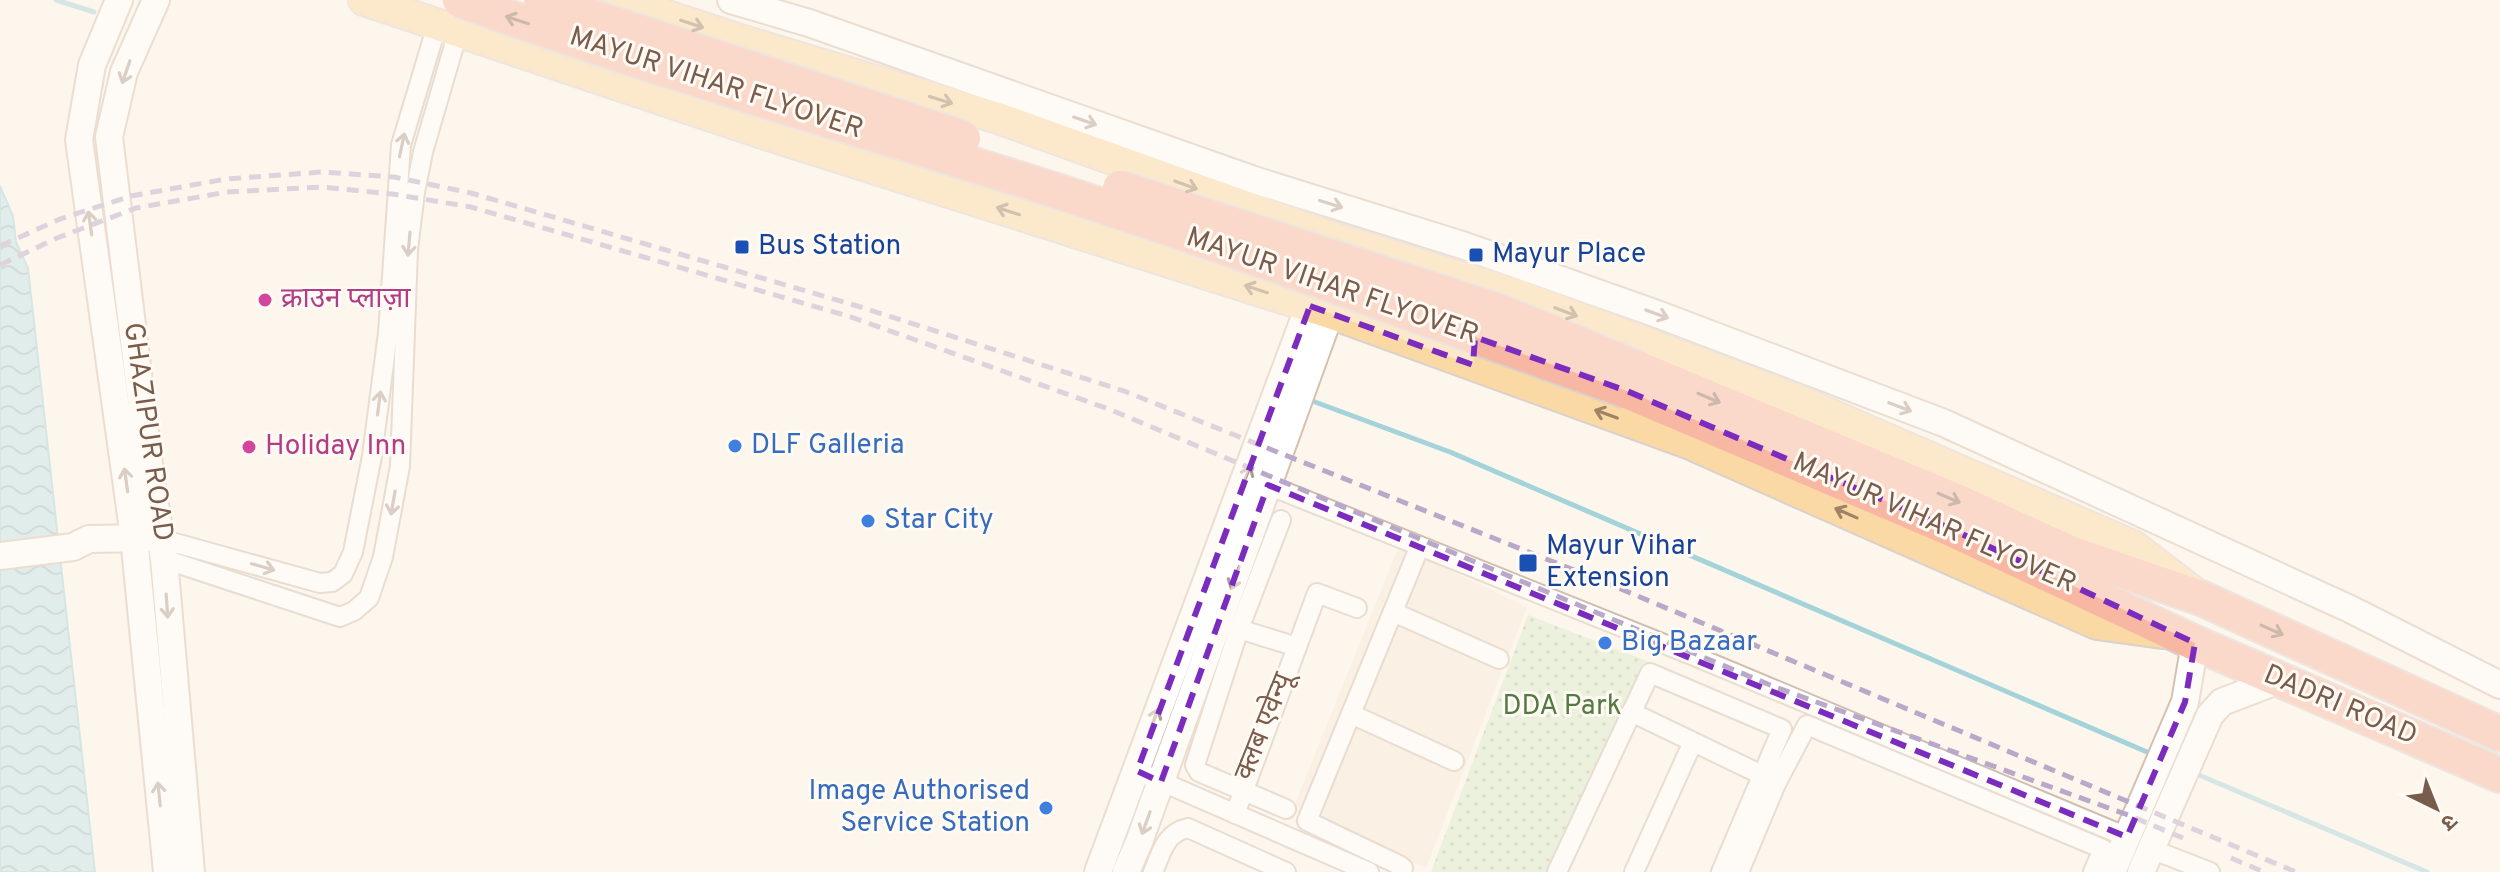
<svg xmlns="http://www.w3.org/2000/svg" width="2500" height="872" font-family="Overpass,'Noto Sans Devanagari',sans-serif">
	<defs>
		<pattern id="park-dots" width="8" height="8" patternUnits="userSpaceOnUse" patternTransform="scale(2)"><rect width="8" height="8" fill="#d8ecc9"/><path d="M2 2h.1M6 6h.1" fill="none" stroke="#b4c2a5" stroke-width="1.8" stroke-linecap="round"/></pattern>
		<pattern id="water-waves" width="16" height="10" patternUnits="userSpaceOnUse" patternTransform="scale(2)"><rect width="16" height="10" fill="#bfe3e8"/><path d="M0 5q4-4 8 0t8 0" fill="none" stroke="#a0bbbe"/></pattern>
	</defs>
	<rect width="100%" height="100%" fill="#fdf6ec"/>
	<polygon fill="#f5e8da" points="1399,546 1527,607 1426,868 1292,811"/>
	<polygon fill="url(#park-dots)" points="1528,615 1650,662 1561,872 1431,872"/>
	<polygon fill="url(#water-waves)" stroke="#a5d3da" stroke-width="2" points="0,186 13,216 16,242 28,268 95,872 0,872"/>
	<g fill="none" stroke-linecap="round" stroke-linejoin="round">
		<g stroke="#a5d3da" stroke-width="5">
			<polyline points="56,0 94,12"/>
			<polyline points="1307,399 1450,452 2154,755"/>
			<polyline points="2192,772 2427,872"/>
		</g>
		<g stroke="#d1beb0" stroke-width="22">
			<g id="street">
				<polyline points="1268,485 1694,656 2127,837"/>
				<polyline points="1281,520 1239,629 1195,765 1199,772 1286,809"/>
				<polyline points="161,539 320,583 332,582 343,574 353,552 372,456 388,333 401,145 437,25"/>
				<polyline points="164,559 340,617 354,611 369,598 383,557 400,466 408,250 415,192 423,152 458,32"/>
				<polyline points="1393,612 1499,659"/>
				<polyline points="1239,629 1297,647"/>
				<polyline points="1631,712 1762,775"/>
				<polyline points="1351,714 1454,761"/>
				<polyline points="1137,771 1369,872"/>
				<polyline points="1235,814 1317,593 1357,608"/>
				<polyline points="2151,849 2210,872"/>
				<path d="M 1153,872 C 1162,852 1165,833 1188,828 L 1286,872"/>
				<polyline points="1402,872 1403,868 1399,865 1307,821 1419,548"/>
				<polyline points="1557,872 1650,673 1782,729 1721,872"/>
				<polyline points="1634,872 1692,744"/>
				<polyline points="1739,872 1776,784 1807,725 2103,849 2093,872"/>
			</g>
		</g>
		<g stroke="#d6c0b0" stroke-width="30">
			<g id="secondary">
				<polyline points="119,0 92,65 79,140 134,537 167,872"/>
				<polyline points="156,0 124,72 109,137 151,480 164,559 191,872"/>
				<polyline points="731,0 809,23 1254,180 1462,245 1657,314 1944,423 2350,609 2500,685"/>
				<polyline points="0,556 73,547 89,539 150,538"/>
				<polyline points="1098,872 1316,287"/>
				<polyline points="1126,872 1139,842 1337,294"/>
				<polyline points="2112,872 2185,702 2195,643"/>
				<polyline points="2141,872 2210,715 2222,702 2279,680"/>
			</g>
		</g>
		<g stroke="#dad1cd" stroke-width="34">
			<g id="primary">
				<polyline points="364,0 769,135 1330,313 1688,443 2097,624 2162,633"/>
				<polyline points="618,0 737,39 998,118 1333,238 1518,295 1799,401 2133,546 2192,591"/>
			</g>
		</g>
		<g stroke="#dad1cd" stroke-width="38">
			<g id="highway">
				<polyline points="1637,368 1956,501 2070,553 2201,598 2500,734"/>
				<polyline points="1627,391 1949,528 2195,643 2500,775"/>
			</g>
		</g>
		<use href="#street" stroke="#fff" stroke-width="18"/>
		<use href="#secondary" stroke="#fff" stroke-width="26"/>
		<use href="#primary" stroke="#fbd9a5" stroke-width="30"/>
		<use href="#highway" stroke="#f7b7a3" stroke-width="34"/>
		<g stroke="#b9a8c9" stroke-width="5" stroke-dasharray="12 8" stroke-linecap="butt">
			<polyline points="0,246 60,219 131,196 226,179 322,172 394,177 471,193 854,305 1124,391 1609,584 2296,872"/>
			<polyline points="0,265 57,238 136,208 227,192 322,187 392,194 471,207 851,317 1014,375 1111,410 1775,687 2128,815 2183,838"/>
			<polyline points="2231,858 2264,872"/>
		</g>
		<g stroke="#dad1cd" stroke-width="38" stroke-linecap="butt">
			<g id="highway-bridge">
				<path d="M 460,0 C 661,73 868,130 1072,196 C 1259,257 1442,325 1627,391"/>
				<polyline points="541,0 963,138"/>
				<polyline points="1120,188 1498,311 1637,368"/>
			</g>
		</g>
		<use href="#highway-bridge" stroke="#f7b7a3" stroke-width="34"/>
	</g>
	<defs><path id="oneway-shaft" d="M-6 0H5M1.5-3L5.5 0L1.5 3" fill="none" stroke-width="1.6" stroke-linecap="round" stroke-linejoin="round" transform="scale(2)"/></defs>
	<g stroke="#936e5e">
		<use href="#oneway-shaft" transform="translate(517 20) rotate(-162)"/>
		<use href="#oneway-shaft" transform="translate(1709 398) rotate(23)"/>
		<use href="#oneway-shaft" transform="translate(1949 498) rotate(23)"/>
		<use href="#oneway-shaft" transform="translate(2272 630) rotate(24)"/>
	</g>
	<g stroke="#a18267">
		<use href="#oneway-shaft" transform="translate(692 24) rotate(18)"/>
		<use href="#oneway-shaft" transform="translate(941 100) rotate(17)"/>
		<use href="#oneway-shaft" transform="translate(1186 185) rotate(20)"/>
		<use href="#oneway-shaft" transform="translate(1008 211) rotate(-162)"/>
		<use href="#oneway-shaft" transform="translate(1256 289) rotate(-162)"/>
		<use href="#oneway-shaft" transform="translate(1566 312) rotate(21)"/>
		<use href="#oneway-shaft" transform="translate(1606 414) rotate(-160)"/>
		<use href="#oneway-shaft" transform="translate(1846 513) rotate(-156)"/>
	</g>
	<g stroke="#af9d94">
		<use href="#oneway-shaft" transform="translate(126 72) rotate(109)"/>
		<use href="#oneway-shaft" transform="translate(1085 121) rotate(19)"/>
		<use href="#oneway-shaft" transform="translate(402 145) rotate(-78)"/>
		<use href="#oneway-shaft" transform="translate(1331 204) rotate(17)"/>
		<use href="#oneway-shaft" transform="translate(90 223) rotate(-98)"/>
		<use href="#oneway-shaft" transform="translate(409 244) rotate(95)"/>
		<use href="#oneway-shaft" transform="translate(1657 314) rotate(20)"/>
		<use href="#oneway-shaft" transform="translate(379 403) rotate(-83)"/>
		<use href="#oneway-shaft" transform="translate(1900 407) rotate(21)"/>
		<use href="#oneway-shaft" transform="translate(1246 477) rotate(-69)"/>
		<use href="#oneway-shaft" transform="translate(126 480) rotate(-98)"/>
		<use href="#oneway-shaft" transform="translate(393 503) rotate(100)"/>
		<use href="#oneway-shaft" transform="translate(263 567) rotate(16)"/>
		<use href="#oneway-shaft" transform="translate(1235 578) rotate(110)"/>
		<use href="#oneway-shaft" transform="translate(167 606) rotate(86)"/>
		<use href="#oneway-shaft" transform="translate(1154 720) rotate(-70)"/>
		<use href="#oneway-shaft" transform="translate(159 794) rotate(-96)"/>
		<use href="#oneway-shaft" transform="translate(1146 823) rotate(110)"/>
	</g>
	<path d="M0 0H2500V872H0ZM 1310,306 L 1473,365 L 1475,337 L 1627,391 L 1949,528 L 2195,643 L 2185,702 L 2127,837 L 1268,485 L 1161,782 L 1137,771 Z" fill="#fdf6ec" fill-opacity=".55" fill-rule="evenodd"/>
	<path fill="none" stroke="#7b2cbf" stroke-width="6" stroke-dasharray="16 10" stroke-linejoin="round" d="M 1310,306 L 1473,365 L 1475,337 L 1627,391 L 1949,528 L 2195,643 L 2185,702 L 2127,837 L 1268,485 L 1161,782 L 1137,771 Z"/>
	<g fill="#1a4fb4" stroke="#fffaf3" stroke-width="3">
		<rect x="734" y="239" width="16" height="16" rx="4"/>
		<rect x="1468" y="247" width="16" height="16" rx="4"/>
		<rect x="1518" y="553" width="20" height="20" rx="4"/>
	</g>
	<g fill="#d1479c" stroke="#fffaf3" stroke-width="3">
		<circle cx="265" cy="300" r="8"/>
		<circle cx="249" cy="447" r="8"/>
	</g>
	<g fill="#3f7fe0" stroke="#fffaf3" stroke-width="3">
		<circle cx="735" cy="446" r="8"/>
		<circle cx="868" cy="521" r="8"/>
		<circle cx="1605" cy="643" r="8"/>
		<circle cx="1046" cy="808" r="8"/>
	</g>
	<g text-anchor="middle" dominant-baseline="central" stroke-width="6" stroke-linejoin="round" paint-order="stroke">
		<g font-size="28" fill="#7a5c4d" stroke="#fffaf3">
			<text transform="translate(716 84) rotate(18)">MAYUR VIHAR FLYOVER</text>
			<text transform="translate(1332 287) rotate(19)">MAYUR VIHAR FLYOVER</text>
			<text transform="translate(147 432) rotate(82)">GHAZIPUR ROAD</text>
			<text transform="translate(1934 524) rotate(24)">MAYUR VIHAR FLYOVER</text>
			<text transform="translate(2340 706) rotate(23)">DADRI ROAD</text>
			<text transform="translate(1265 727) rotate(-68)">क्लब एवेन्यू</text>
		</g>
		<g font-size="28" fill="#164399" stroke="#fffaf3" text-anchor="start">
			<text x="758" y="247">Bus Station</text>
			<text x="1492" y="255">Mayur Place</text>
			<text x="1546" y="547">Mayur Vihar<tspan x="1546" dy="32">Extension</tspan></text>
		</g>
		<g font-size="28" fill="#b23c85" stroke="#fffaf3" text-anchor="start">
			<text x="281" y="300">क्राउन प्लाज़ा</text>
			<text x="265" y="447">Holiday Inn</text>
		</g>
		<g font-size="28" fill="#366cbe" stroke="#fffaf3" text-anchor="start">
			<text x="751" y="446">DLF Galleria</text>
			<text x="884" y="521">Star City</text>
			<text x="1621" y="643">Big Bazaar</text>
			<text x="1030" y="792" text-anchor="end">Image Authorised<tspan x="1030" dy="32">Service Station</tspan></text>
		</g>
		<g font-size="28" fill="#537a41" stroke="#fffaf3">
			<text x="1562" y="707">DDA Park</text>
		</g>
	</g>
	<g transform="translate(2436 808) rotate(137)" stroke="#fffaf3" stroke-width="6" paint-order="stroke">
	<path d="M0-6L14 30L0 20L-14 30Z" fill="#7a5c4d"/>
	<text y="-12" font-size="22" font-weight="bold" text-anchor="middle" fill="#7a5c4d">उ</text>
	</g>
</svg>
